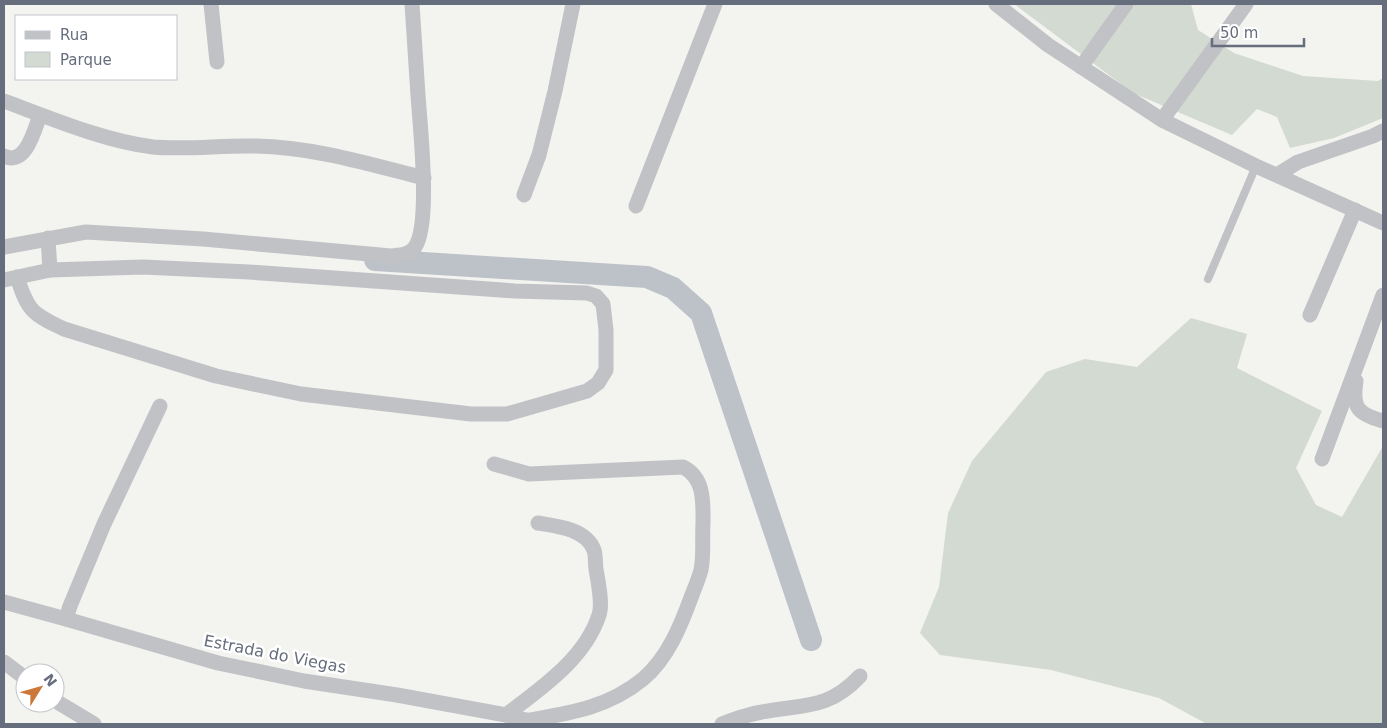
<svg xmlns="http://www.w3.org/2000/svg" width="1387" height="728" font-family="'DejaVu Sans',sans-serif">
	<rect width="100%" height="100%" fill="#f3f3f0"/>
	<g fill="#d3dad2">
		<polygon points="1014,4 1191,4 1198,30 1234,53 1303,76 1378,81 1383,78 1383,118 1334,138 1290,148 1277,117 1257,109 1232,135 1133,93"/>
		<polygon points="1191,318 1247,334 1237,368 1322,411 1296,468 1316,505 1342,517 1383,446 1383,724 1207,724 1159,698 1051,670 940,655 920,633 939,587 948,513 972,461 1046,372 1085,359 1137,367"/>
	</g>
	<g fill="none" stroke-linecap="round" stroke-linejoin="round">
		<polyline stroke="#bdc2c8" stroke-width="22" points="375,260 647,277 673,288 701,313 811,640"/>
		<polyline stroke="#c0c2c5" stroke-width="8" points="1208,279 1256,166"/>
		<g stroke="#c0c2c5" stroke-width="15">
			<polyline points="211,4 217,62"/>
			<polyline points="996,4 1048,45 1162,120 1256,166 1383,223"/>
			<polyline points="1081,67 1126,4"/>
			<path d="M 4,101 C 50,118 104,141 153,147 C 187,150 222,145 256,146 C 313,147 369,164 424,178"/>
			<polyline points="1162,120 1246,4"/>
			<path d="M 4,156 C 26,167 35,128 40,115"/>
			<polyline points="1277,175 1298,162 1373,136 1383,131"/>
			<polyline points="524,195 539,155 555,91 573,4"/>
			<polyline points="636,206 715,4"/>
			<polyline points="48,238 50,270"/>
			<path d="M 4,247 L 86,232 L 203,239 L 391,256 C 400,255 410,255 415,247 C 431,224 420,126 418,95 C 416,65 414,34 412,4"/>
			<path d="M 4,280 L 50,270 L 143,267 L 249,272 L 515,291 L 587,293 L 596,296 L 603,304 L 606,330 L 606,370 L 598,383 L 587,391 L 507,414 L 471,414 L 301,394 L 216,376 L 64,329 C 32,314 28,311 17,277"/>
			<polyline points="1310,315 1355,210"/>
			<path d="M 1356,381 C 1352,407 1357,414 1383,421"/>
			<polyline points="1322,459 1383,295"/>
			<path d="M 494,464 L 529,474 L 683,467 C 705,478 703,503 703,524 C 702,539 704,555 701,570 C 699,578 695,587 692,595 C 681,625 668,658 643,679 C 609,707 571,713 530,720"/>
			<polyline points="4,602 66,619 218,663 304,681 397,695 506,715 542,724"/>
			<polyline points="66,619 70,606 104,524 160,406"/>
			<polyline points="4,662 25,678"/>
			<polyline points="59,703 94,724"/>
			<path d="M 506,715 C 540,689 585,659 599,615 C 603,604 598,582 596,569 C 595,564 596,556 594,550 C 586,529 557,526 538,523"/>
			<path d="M 722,724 C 735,719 748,714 762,712 C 804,704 828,710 860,676"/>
		</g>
	</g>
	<g text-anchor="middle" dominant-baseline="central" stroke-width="5" stroke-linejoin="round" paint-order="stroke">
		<g font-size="16" fill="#666e7d" stroke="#fff">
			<text transform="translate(275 654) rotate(11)">Estrada do Viegas</text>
		</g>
	</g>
	<rect width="1387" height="728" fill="none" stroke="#666e7d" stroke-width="10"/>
	<rect x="15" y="15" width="162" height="65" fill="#ffffff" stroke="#c2c5cb"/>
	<rect x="25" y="31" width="25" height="8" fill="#c0c2c5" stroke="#c2c5cb"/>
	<text x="60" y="40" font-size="15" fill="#666e7d">Rua</text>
	<rect x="25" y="52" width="25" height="15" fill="#d3dad2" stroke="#c2c5cb"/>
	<text x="60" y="65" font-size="15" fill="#666e7d">Parque</text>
	<g transform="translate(40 688) rotate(53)"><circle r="24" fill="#ffffff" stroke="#c2c5cb"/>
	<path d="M0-4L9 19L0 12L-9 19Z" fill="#cb7838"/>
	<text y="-8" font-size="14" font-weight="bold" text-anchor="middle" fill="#666e7d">N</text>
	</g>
	<path d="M1212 38v8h92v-8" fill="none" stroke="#666e7d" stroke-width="2.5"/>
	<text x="1220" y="38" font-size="15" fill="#666e7d" stroke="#ffffff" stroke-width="4" paint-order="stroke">50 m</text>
</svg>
